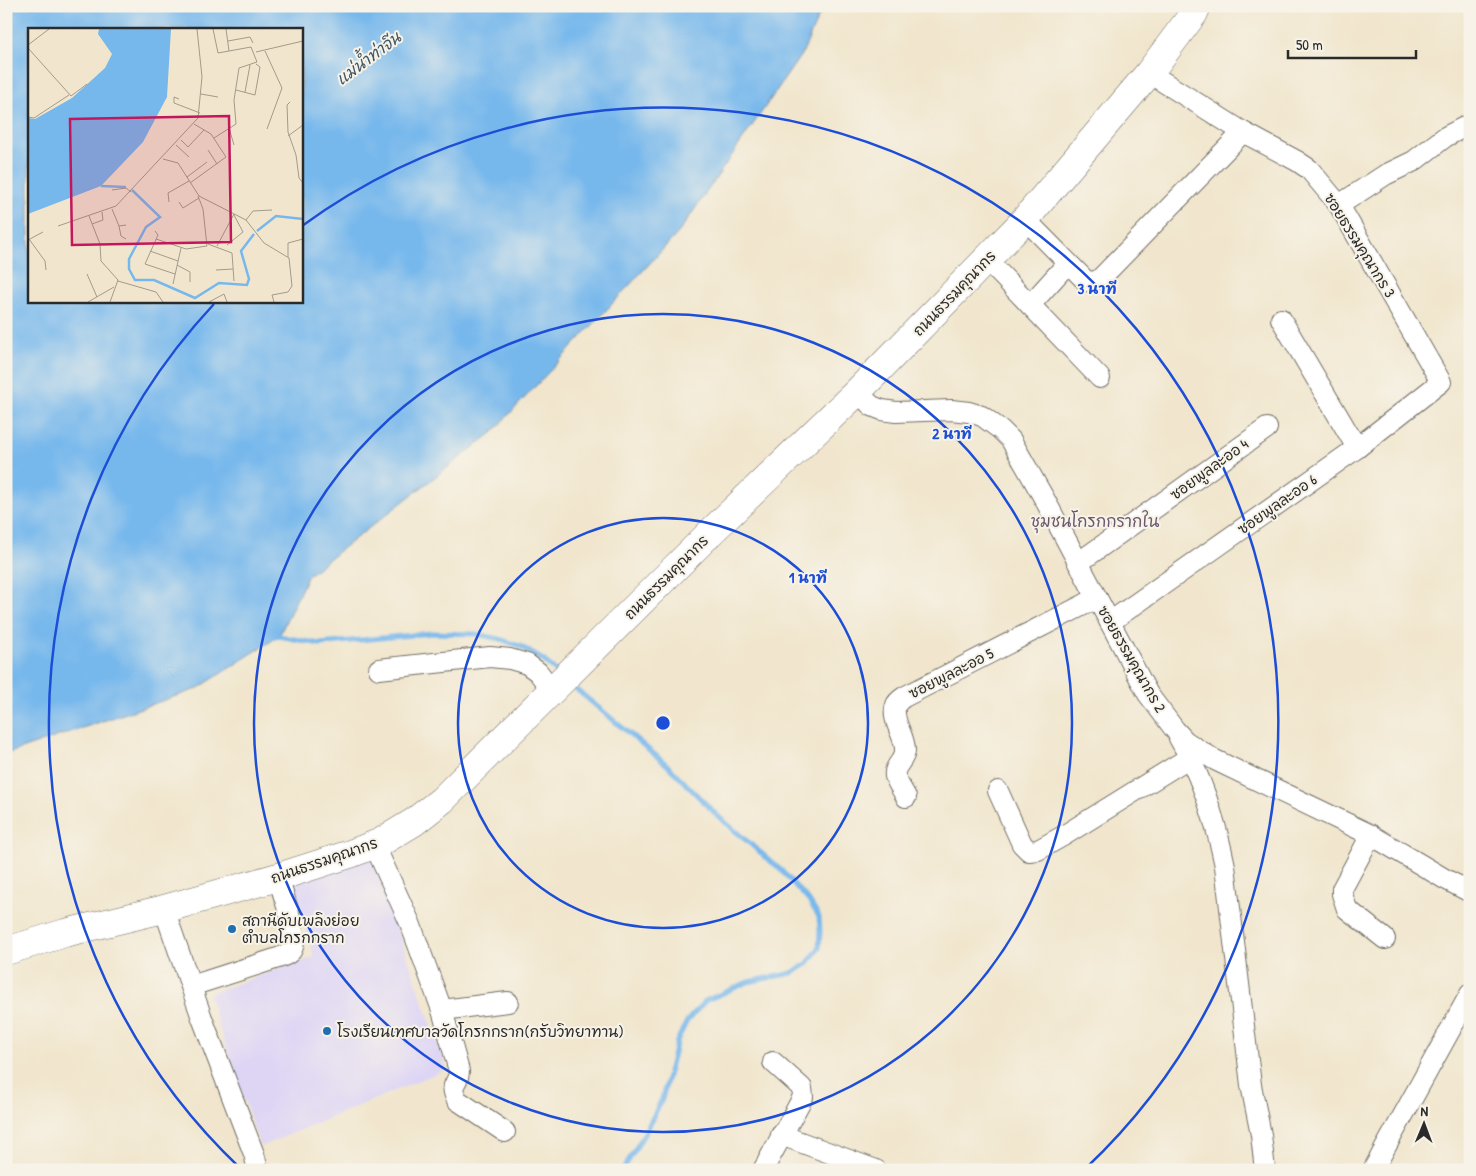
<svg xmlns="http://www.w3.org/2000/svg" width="1476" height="1176" font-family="'Patrick Hand','Playpen Sans Thai',sans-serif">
	<rect width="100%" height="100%" fill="#f7f3e8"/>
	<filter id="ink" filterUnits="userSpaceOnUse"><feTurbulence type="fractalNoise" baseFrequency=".02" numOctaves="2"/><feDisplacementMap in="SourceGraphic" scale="10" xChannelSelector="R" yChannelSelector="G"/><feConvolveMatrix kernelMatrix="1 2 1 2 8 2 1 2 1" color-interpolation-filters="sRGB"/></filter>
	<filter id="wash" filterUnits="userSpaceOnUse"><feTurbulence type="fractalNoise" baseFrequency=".0096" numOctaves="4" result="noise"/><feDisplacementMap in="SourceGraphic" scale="20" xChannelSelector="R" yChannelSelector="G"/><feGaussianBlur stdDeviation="1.12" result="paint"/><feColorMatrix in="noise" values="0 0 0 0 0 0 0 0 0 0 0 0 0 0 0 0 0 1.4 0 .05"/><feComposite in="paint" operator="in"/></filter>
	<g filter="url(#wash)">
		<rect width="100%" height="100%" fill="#f1e6cd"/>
		<polygon fill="#ded5f5" points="372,857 447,1069 260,1147 208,994 314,957 292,883"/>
		<path fill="#77b8ec" stroke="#51728c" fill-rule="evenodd" d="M 6,6 L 823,6 L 803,52 L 679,232 L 492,433 L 308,575 L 279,636 L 197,689 L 6,754 ZM 29,29 L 301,29 L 301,301 L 29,301 Z"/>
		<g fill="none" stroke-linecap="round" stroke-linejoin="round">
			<g stroke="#77b8ec" stroke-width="5">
				<polyline points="275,632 279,636 320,644 432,633 476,634 500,639 520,646 543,660 558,673"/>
				<polyline points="570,684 666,764 719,817 781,870 809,901 819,917 820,932 819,948 807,964 792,973 748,982 705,1001 687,1021 677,1041 662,1099 647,1129 623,1170"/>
			</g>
		</g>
	</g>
	<g filter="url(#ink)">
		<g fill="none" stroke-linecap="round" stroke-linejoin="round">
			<g stroke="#706c64" stroke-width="22">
				<g id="street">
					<polyline points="1339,205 1385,175 1414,161 1445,137 1470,124"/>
					<polyline points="1025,219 1086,281 1097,282 1243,132"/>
					<polyline points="987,260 1100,378"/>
					<polyline points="1030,305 1068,263"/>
					<polyline points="1281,319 1357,448"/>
					<polyline points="857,392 872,406 882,410 896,412 951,410 969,412 982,416 1001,430 1011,440 1045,500 1148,694 1175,730 1185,741 1199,750 1215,760 1371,835 1445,879 1470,892"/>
					<polyline points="1078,563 1267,428"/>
					<polyline points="1110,622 1357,448 1441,382 1339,205 1309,169 1297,161 1243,132 1149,73"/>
					<polyline points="379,669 490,657 510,659 527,664 538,672 552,690"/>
					<path d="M 1179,738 C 1202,777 1216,822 1225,866 L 1251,1085 L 1261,1135 L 1265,1170"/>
					<polyline points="998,791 1022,844 1029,851 1038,850 1063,836 1190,757"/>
					<path d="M 906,797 C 903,791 897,783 895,776 C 893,766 905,760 905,751 C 906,736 890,720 896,705 C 897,702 901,699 904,697 L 1097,598"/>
					<polyline points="1371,835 1342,889 1342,894 1347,909 1385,939"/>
					<polyline points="374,844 410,923 442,1010 508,1002"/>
					<polyline points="164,909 202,1018 254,1154 258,1170"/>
					<path d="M 191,986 L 278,958 C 284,956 291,954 293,947 C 298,934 282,892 278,877"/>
					<path d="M 442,1010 L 459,1071 C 459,1085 448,1082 457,1100 L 505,1132"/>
					<polyline points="781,1135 876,1170"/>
					<polyline points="763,1170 803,1097 802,1088 773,1062"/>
					<polyline points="1373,1170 1470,994"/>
				</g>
			</g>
			<g stroke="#706c64" stroke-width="29">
				<polyline id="secondary" points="6,951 65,933 164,909 278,877 350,854 381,842 414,822 442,800 714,529 857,392 1021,224 1149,73 1194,13 1197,6"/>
			</g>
			<use href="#street" stroke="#fff" stroke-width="20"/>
			<use href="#secondary" stroke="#fff" stroke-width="28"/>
		</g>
	</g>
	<g fill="none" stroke="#1d4ed8" stroke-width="2.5">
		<circle cx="663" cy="723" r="205"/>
		<circle cx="663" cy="723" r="409"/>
		<path d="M240 1168A614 614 0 0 1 214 304M302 226A614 614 0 0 1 1086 1168"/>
	</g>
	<g fill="#1f6fb2" stroke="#f7f3e8" stroke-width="2">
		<circle cx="232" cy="929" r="5"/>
		<circle cx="327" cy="1031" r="5"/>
	</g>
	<g text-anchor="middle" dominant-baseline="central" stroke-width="4" stroke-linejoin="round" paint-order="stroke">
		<g font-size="15" fill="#2b2b2b" stroke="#f7f3e8">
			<text transform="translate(1360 245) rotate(58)">ซอยธรรมคุณากร 3</text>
			<text transform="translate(954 293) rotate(-46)">ถนนธรรมคุณากร</text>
			<text transform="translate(1209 469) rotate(-36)">ซอยพูลละออ 4</text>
			<text transform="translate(1277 504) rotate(-35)">ซอยพูลละออ 6</text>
			<text transform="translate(666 577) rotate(-45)">ถนนธรรมคุณากร</text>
			<text transform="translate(1132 659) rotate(60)">ซอยธรรมคุณากร 2</text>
			<text transform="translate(951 673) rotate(-27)">ซอยพูลละออ 5</text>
			<text transform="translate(324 860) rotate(-19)">ถนนธรรมคุณากร</text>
		</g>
		<g font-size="15" fill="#2b2b2b" stroke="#f7f3e8" text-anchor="start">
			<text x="242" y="920">สถานีดับเพลิงย่อย<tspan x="242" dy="17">ตำบลโกรกกราก</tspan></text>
			<text x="337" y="1031">โรงเรียนเทศบาลวัดโกรกกราก(กรับวิทยาทาน)</text>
		</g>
		<g font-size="16" font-style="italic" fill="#425565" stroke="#f7f3e8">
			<text transform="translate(368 58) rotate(-37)">แม่น้ำท่าจีน</text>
		</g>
		<g font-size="16" fill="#69586c" stroke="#f7f3e8">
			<text x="1095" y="521">ชุมชนโกรกกรากใน</text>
		</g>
	</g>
	<g transform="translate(28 28)">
		<rect width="275" height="275" fill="#f1e6cd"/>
		<path d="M 71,1 L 143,1 L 139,69 L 115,114 L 73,158 L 0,186 L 0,90 L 7,91 L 44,70 L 77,40 L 84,26 L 70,6 Z" fill="#77b8ec"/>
		<path fill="none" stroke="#77b8ec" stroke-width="2.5" d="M 16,97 L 27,173M 73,158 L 98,159M 104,162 L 132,189 L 118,199 L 101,231 L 101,241 L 107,252 L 126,252 L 167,270 L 191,255 L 219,257 L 221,251 L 213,223 L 226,206M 229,203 L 248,188 L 275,191"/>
		<path fill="none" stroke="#a29b8c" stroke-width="1" d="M 185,1 L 190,25 L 201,23 L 198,1M 200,13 L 222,9 L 225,15M 0,17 L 21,1M 0,20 L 43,68 L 59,56M 237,23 L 254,60 L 239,101M 228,24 L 275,13M 208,62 L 227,67 L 232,39 L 228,36M 217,64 L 222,37M 173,66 L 190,69M 151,71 L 146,69 L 146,75 L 172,85M 262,74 L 259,77 L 260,104 L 268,127 L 271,150 L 275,155M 0,89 L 6,90 L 41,67M 201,100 L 206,117M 260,108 L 275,97M 186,110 L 208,96 L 206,72 L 211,40 L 229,34 L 223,19 L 201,23M 153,112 L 160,119 L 176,102M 148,117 L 161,129M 180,122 L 189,136M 135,131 L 150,135 L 171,168 L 218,192 L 236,215 L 261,230 L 264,258 L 260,264 L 244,267 L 246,274M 159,149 L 179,134M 162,155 L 198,129 L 183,106 L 166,96M 84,162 L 98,160 L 103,164M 141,174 L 140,165 L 161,153M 151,174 L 155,180 L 171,170M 84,181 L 91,198 L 98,197M 61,188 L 72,216 L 73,233 L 90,252 L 82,274M 218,192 L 225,183 L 244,182M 64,196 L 75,192 L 74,184M 30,198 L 88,178 L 170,90 L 174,49 L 169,1M 91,198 L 93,208 L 98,211M 127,203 L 130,207 L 117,236 L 147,246M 1,211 L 17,233 L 18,242M 128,211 L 158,221 L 179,218 L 175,181 L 170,168M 0,212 L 15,204M 180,216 L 204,225 L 206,253M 199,217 L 215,204 L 206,187M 189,218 L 206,186M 122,223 L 150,233M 260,229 L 260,215 L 275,211M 149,237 L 162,244 L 162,254M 188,242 L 205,241M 59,246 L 69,269M 90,253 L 128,264 L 135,274M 145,256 L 153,220M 60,274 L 86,259M 181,274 L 196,266 L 199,274"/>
		<path fill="#c2185b" fill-opacity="0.15" stroke="#c2185b" stroke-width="2.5" d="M 201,88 L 203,214 L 44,217 L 42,91 Z"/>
		<rect width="275" height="275" fill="none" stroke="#2b2b2b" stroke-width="2.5"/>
	</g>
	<circle cx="663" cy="723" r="8" fill="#1d4ed8" stroke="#f7f3e8" stroke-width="2.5"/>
	<g font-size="15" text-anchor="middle" font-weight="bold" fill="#1d4ed8" stroke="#f7f3e8" stroke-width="4" stroke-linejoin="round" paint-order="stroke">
		<text x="1097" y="294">3 นาที</text>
		<text x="952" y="439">2 นาที</text>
		<text x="808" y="583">1 นาที</text>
	</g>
	<rect width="1476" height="1176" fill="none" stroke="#f7f3e8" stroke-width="25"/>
	<g transform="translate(1424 1124) rotate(1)" stroke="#f7f3e8" stroke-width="4" paint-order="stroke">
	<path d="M0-4L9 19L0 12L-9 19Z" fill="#2b2b2b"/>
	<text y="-8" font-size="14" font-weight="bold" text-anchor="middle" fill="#2b2b2b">N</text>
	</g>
	<path d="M1288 50v8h128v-8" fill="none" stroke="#2b2b2b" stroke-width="2.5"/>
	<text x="1296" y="50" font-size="15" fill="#2b2b2b" stroke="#f7f3e8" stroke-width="4" paint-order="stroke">50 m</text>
</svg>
